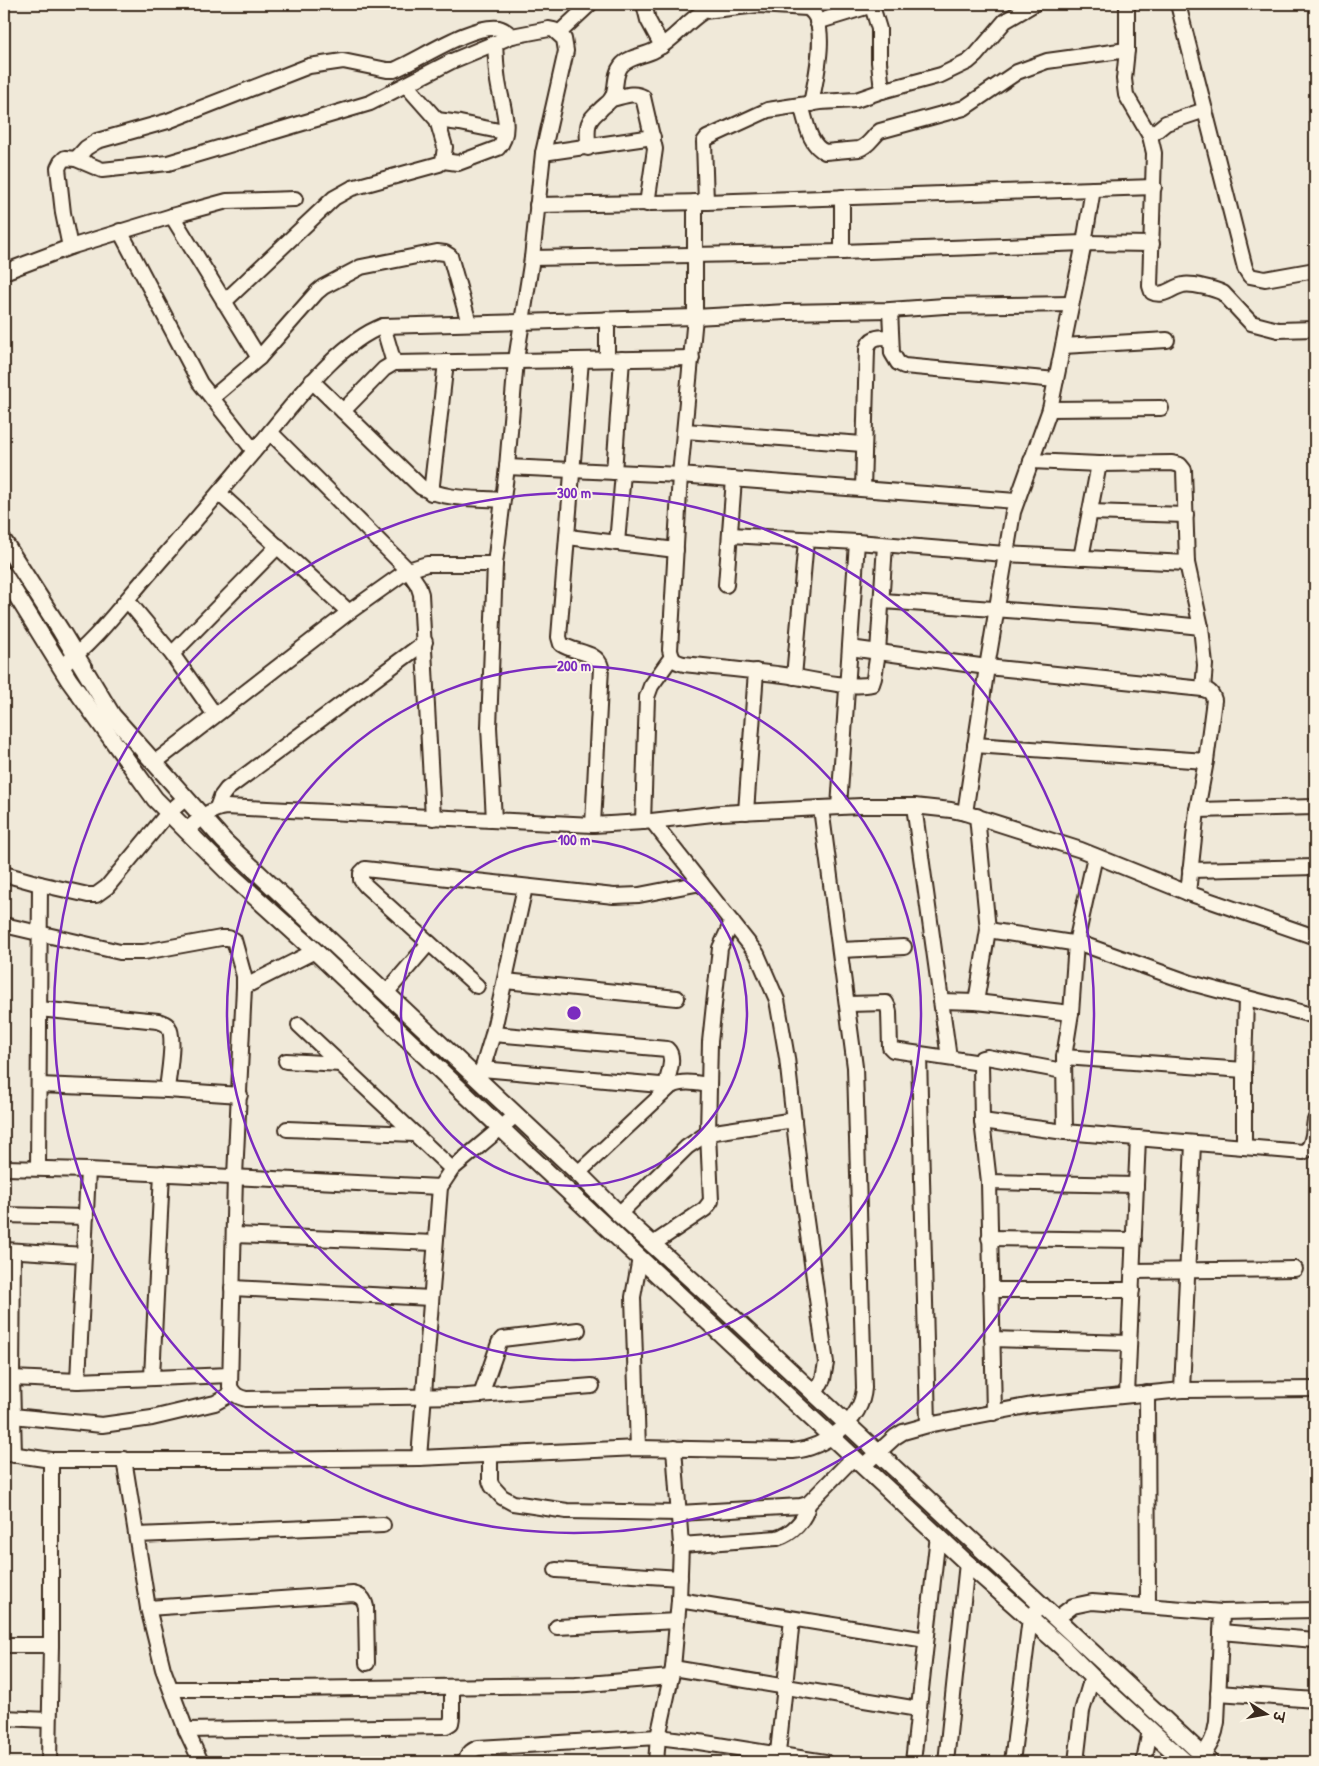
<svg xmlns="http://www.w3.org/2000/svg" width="1319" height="1766" font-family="'Patrick Hand','Playpen Sans Deva',sans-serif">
	<rect width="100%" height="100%" fill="#f0e9d9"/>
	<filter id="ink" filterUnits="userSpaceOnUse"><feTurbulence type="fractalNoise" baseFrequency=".02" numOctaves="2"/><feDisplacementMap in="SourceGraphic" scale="10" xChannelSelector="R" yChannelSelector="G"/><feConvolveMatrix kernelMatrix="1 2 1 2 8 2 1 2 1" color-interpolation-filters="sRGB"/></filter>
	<g filter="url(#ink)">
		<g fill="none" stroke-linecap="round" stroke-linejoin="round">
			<g stroke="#3b2a1e" stroke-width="18">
				<g id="minor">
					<polyline points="644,4 648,20 662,46"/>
					<path d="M 1127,4 L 1127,50 L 1124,79 L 1126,95 L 1150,136 L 1154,153 L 1150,286 L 1152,292 C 1163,298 1172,287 1183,285 C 1192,283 1215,289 1223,293 L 1251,323 L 1278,330 L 1315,329"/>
					<polyline points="1178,4 1245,268 1250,276 1265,279 1315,270"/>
					<polyline points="872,6 879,29 879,62 882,91"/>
					<polyline points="817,22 876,4"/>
					<polyline points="559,33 590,4"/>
					<path d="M 612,99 C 622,97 633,91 643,97 L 655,149 L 647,204"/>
					<path d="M 801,105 C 806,120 809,146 825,152 L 859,149 C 869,146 872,137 880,131 L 964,108 L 1017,72 L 1047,61 L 1127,50"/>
					<polyline points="437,120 460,123 504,132"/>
					<polyline points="1150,136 1166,123 1205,110"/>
					<path d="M 588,148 C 588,128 584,123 600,110 C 603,106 609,103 611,99 C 618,90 613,76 621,66 C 629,56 645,56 655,50 C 674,40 686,22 704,11 L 758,5 L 807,8 C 831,19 815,82 811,104"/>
					<polyline points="543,153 653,137"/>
					<path d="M 76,159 L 86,148 L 97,141 L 168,121 L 309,66 L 343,61 L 387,70 L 394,70 C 421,59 471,24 499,28 C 504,29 508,33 512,36"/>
					<path d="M 443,161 L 458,163 L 498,148 C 513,133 502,104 499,87 C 496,73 496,58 495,43"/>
					<path d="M 695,202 L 695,317 L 680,475 L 670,650 C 672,660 675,662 684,664 C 720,668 756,671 791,676 C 813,680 852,689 872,684 L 874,678 L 878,652 L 885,545"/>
					<polyline points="706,202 704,142 707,138 768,110 820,102 856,100 882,91 941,75 968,62 976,55 1005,21 1034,4"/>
					<polyline points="537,205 706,202 1154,187"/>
					<polyline points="172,216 259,358"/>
					<polyline points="120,231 200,383 254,451"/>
					<polyline points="70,247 63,213 58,168 61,162 65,158 76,159 102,170 168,163 370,103 452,61 512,36 549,29 554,30 564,39 566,51 543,153 532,258 516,360 507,467 495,564 489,727 494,820"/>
					<polyline points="842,252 842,197"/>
					<polyline points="532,258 842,252 1084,243 1152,244"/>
					<polyline points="4,272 70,247 172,216 227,201 295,199"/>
					<polyline points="224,302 334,198 352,188 439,164 443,161 445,147 437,120 406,85"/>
					<polyline points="890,310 892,353 898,363 904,366 1056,380"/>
					<polyline points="383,326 394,363"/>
					<polyline points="1063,346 1167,340"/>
					<polyline points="607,359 607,319"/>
					<path d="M 581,360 L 559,637 L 561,644 C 574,653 597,651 601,667 L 593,825"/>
					<path d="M 312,381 L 421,487 C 445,500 475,498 502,500"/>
					<polyline points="212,398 259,358 317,292 323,287 361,267 437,252 445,253 450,256 469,323"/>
					<polyline points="1050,409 1161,408"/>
					<polyline points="343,411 384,369 394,363 692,358"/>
					<polyline points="685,431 863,444"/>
					<polyline points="270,432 408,570 418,585 421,594 433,818"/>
					<polyline points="1031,461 1099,464 1172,463 1180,465 1184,470 1187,563 1201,627 1205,665 1203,689"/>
					<polyline points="507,467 680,475 1016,501"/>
					<polyline points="614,472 622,359"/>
					<path d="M 863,489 L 867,349 C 870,336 880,337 891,337"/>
					<polyline points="219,493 349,612"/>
					<polyline points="431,493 446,362"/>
					<polyline points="1090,512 1186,515"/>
					<polyline points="731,535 857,542 1005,554 1187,563"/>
					<polyline points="568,537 676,550"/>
					<polyline points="617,543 623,473"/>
					<polyline points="1081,558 1099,464"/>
					<polyline points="726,585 734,479"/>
					<polyline points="127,600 172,654 215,715"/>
					<polyline points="883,601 1104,617 1201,627"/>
					<path d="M 850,648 L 987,667 L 1203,689 C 1210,691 1212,693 1214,700 L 1206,761 L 1197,810 L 1188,893"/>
					<polyline points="172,654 278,546"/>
					<path d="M 61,667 C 94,643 120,607 147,576 C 189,528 230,480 270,432 C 299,397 340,342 383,326 L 695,317 L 786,312 L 890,310 L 944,306 L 1071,304"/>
					<polyline points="794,677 806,540"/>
					<polyline points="975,745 1206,761"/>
					<polyline points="154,763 349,612 408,570 427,564 495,564"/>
					<polyline points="914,806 949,1058"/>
					<polyline points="839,807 857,542"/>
					<polyline points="217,808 221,797 227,789 425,642"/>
					<polyline points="1197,810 1315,807"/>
					<polyline points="746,812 756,671"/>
					<polyline points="965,813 987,667 1013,512 1050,409 1084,243 1093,189"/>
					<polyline points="652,821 757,954 777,1000 787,1058 801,1185 826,1363 823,1379 815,1394"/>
					<polyline points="643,822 647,697 651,686 671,658"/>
					<path d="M 186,831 C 198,820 209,809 226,807 L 593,825 L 643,822 L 721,813 L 861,806 L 914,806 L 951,810 L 965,813 L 1081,850 L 1188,893 L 1315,937"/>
					<polyline points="1190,870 1315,867"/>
					<polyline points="4,874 40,884 88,895 96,895 107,887 168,813 186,798"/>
					<path d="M 4,925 L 120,952 L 144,952 L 221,938 L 228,938 L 234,940 L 244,976 L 244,987 L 235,1176 L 230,1387 C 234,1395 238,1397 246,1399 L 467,1396 L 592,1386"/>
					<polyline points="988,930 1085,945 1191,983 1315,1016"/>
					<polyline points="841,950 904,947"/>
					<polyline points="505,981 677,998"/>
					<polyline points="477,986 366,886 361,880 361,873 365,869 614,896 639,895 701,883"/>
					<polyline points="244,987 315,951"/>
					<polyline points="386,993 429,943"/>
					<polyline points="941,1001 976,1002 1071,1013"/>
					<polyline points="976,1002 988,930 977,816"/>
					<polyline points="848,1004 886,1003 888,1007 889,1012 890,1047 893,1050 981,1063"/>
					<path d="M 39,1009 L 158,1021 C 161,1022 165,1023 168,1026 C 176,1037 168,1076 167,1090"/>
					<polyline points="299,1025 452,1169"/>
					<path d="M 493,1034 L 667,1049 C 676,1057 668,1075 666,1085"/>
					<polyline points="919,1055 928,1425"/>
					<polyline points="1064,1057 1244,1070"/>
					<polyline points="286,1061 341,1064"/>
					<polyline points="482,1069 671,1086"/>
					<polyline points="479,1080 493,1034 525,887"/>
					<polyline points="39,1085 167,1090 240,1095"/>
					<path d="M 982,1121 L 1065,1132 L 1303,1152 C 1314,1148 1313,1131 1315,1120"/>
					<polyline points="287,1129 415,1134"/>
					<polyline points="1065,1132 1064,1057 1071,1013 1076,943 1095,856"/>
					<polyline points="1244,1146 1244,1070 1246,998"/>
					<polyline points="4,1168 88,1170 440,1187"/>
					<polyline points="38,1168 40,884"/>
					<path d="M 578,1173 L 671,1086 C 683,1080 696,1083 709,1085"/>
					<polyline points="989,1182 1136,1185"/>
					<polyline points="619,1214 687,1147 708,1133 794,1120"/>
					<polyline points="4,1215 86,1217"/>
					<polyline points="234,1235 435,1243"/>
					<polyline points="989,1238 1134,1240"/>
					<polyline points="653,1244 705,1209 711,1201 708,1133 710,1042 720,948 732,922"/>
					<polyline points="5,1250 84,1255"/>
					<polyline points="13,1251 12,1378 14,1455"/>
					<polyline points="1132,1271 1295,1269"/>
					<polyline points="232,1288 431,1298"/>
					<polyline points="991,1290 1132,1290"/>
					<polyline points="992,1339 1129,1343"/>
					<polyline points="152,1377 162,1173"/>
					<polyline points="12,1378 78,1381 230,1375"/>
					<polyline points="78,1381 88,1170"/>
					<polyline points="1182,1390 1193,1143"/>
					<polyline points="1147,1393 1148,1606"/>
					<polyline points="481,1395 499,1343 502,1339 578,1330"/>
					<polyline points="1127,1395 1138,1138"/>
					<polyline points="994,1413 989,1182 982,1121 981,1063 982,1058 987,1057 1063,1071"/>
					<polyline points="13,1416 102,1425 152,1418 215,1403 233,1393"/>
					<polyline points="638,1448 633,1297 640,1258"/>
					<path d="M 4,1453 L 51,1460 L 246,1460 L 419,1458 L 638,1448 L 793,1451 C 824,1448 862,1421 864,1388 L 855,1067 L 821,808"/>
					<polyline points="490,1455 490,1481 492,1486 502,1497 513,1503 567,1511 679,1513 801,1506 808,1504 853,1458"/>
					<polyline points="419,1458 440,1187 452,1169 516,1115"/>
					<polyline points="124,1459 148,1608 163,1669 186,1730 201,1762"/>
					<polyline points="863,1466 895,1437 903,1432 928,1425 1032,1405 1182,1390 1315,1389"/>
					<polyline points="137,1535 383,1525"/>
					<path d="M 681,1545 L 777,1538 C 791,1534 806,1520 808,1504"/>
					<polyline points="556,1570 680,1578"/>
					<polyline points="679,1600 926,1640"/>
					<path d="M 148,1608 L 353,1594 C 361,1596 364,1598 366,1607 L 367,1663"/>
					<polyline points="1056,1619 1073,1606 1092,1602 1222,1612 1315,1610"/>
					<polyline points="557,1627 677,1621"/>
					<polyline points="1221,1632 1315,1640"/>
					<polyline points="4,1645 51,1645"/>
					<polyline points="673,1668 918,1709"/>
					<polyline points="171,1689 291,1689 576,1685 671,1677"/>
					<polyline points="1218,1693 1315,1700"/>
					<polyline points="4,1718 48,1720"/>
					<polyline points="186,1730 446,1726 451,1723 452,1717 452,1687"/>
					<path d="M 1203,1755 C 1211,1744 1215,1736 1217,1722 L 1222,1612"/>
					<polyline points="49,1762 51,1645 51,1460"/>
					<path d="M 465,1762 C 468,1754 470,1751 478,1748 L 658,1737 L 699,1742 L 825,1762"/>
					<polyline points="656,1762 658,1737 673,1668 679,1600 681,1545 674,1448"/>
					<polyline points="777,1762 792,1619"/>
					<polyline points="913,1762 938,1535"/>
					<polyline points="946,1762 967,1563"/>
					<polyline points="1012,1762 1030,1618 1036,1611"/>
					<polyline points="1076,1762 1082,1711 1092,1677"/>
					<polyline points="1144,1762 1150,1730"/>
				</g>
			</g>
			<g stroke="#3b2a1e" stroke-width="20">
				<g id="major">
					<polyline points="4,542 61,631 112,715 224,841 578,1173 619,1214 715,1301 1210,1762"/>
					<polyline points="4,575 69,680 155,799 232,876 315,951 528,1154 967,1563 1062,1647 1092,1677 1185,1762"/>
				</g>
			</g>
			<use href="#minor" stroke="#fcf5e5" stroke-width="14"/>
			<use href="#major" stroke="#fcf5e5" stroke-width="16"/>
		</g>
	</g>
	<g fill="none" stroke="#7b2cbf" stroke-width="2.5">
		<circle cx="574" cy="1013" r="173"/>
		<circle cx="574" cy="1013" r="347"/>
		<circle cx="574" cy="1013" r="520"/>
	</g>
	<circle cx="574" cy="1013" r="8" fill="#7b2cbf" stroke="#fcf5e5" stroke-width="2.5"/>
	<g font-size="15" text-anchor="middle" font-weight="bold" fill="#7b2cbf" stroke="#fcf5e5" stroke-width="4" stroke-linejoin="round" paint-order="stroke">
		<text x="574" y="498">300 m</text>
		<text x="574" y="671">200 m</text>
		<text x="574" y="845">100 m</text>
	</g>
	<rect width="1319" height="1766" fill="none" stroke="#fcf5e5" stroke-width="20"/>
	<rect x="10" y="10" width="1299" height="1746" fill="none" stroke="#3b2a1e" stroke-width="2" filter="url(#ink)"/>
	<g transform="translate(1266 1714) rotate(101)" stroke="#fcf5e5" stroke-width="4" paint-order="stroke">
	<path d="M0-4L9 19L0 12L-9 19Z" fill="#3b2a1e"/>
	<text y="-8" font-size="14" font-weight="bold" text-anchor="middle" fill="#3b2a1e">उ</text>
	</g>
</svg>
